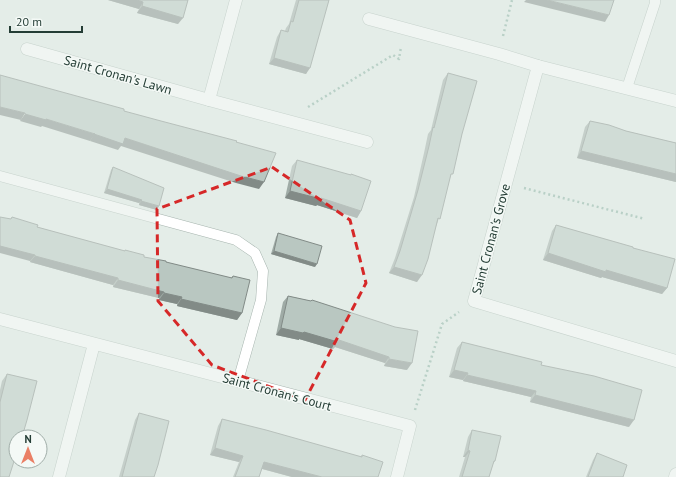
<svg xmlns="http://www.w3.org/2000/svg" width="676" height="477" font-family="'PT Sans',sans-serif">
	<rect width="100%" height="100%" fill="#e4ede8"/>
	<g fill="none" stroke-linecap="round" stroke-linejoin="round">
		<g stroke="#a7b5af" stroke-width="11">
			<g id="lane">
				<polyline points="627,88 655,3 655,0"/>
				<polyline points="0,176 236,240 255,253 263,271 261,300 238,381"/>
			</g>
		</g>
		<g stroke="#a7b5af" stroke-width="13">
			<g id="street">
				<polyline points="369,19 499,54 538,66 676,101"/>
				<polyline points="27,49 209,100 367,142"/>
				<polyline points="538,66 474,301 676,361"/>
				<polyline points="209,100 236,0"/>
				<polyline points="0,319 410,426 397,477"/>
				<polyline points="59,477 94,344"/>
				<polyline points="675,477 676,474"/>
			</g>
		</g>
		<g stroke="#86aea0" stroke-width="2.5" stroke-dasharray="2 3" stroke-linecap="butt">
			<polyline points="503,36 512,0"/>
			<polyline points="308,107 393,55 399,59 401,47"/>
			<polyline points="524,188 645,219"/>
			<polyline points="415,410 442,324 459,312"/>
		</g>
		<use href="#lane" stroke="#fff" stroke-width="10"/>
		<use href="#street" stroke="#fff" stroke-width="12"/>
	</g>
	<g fill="#9faba6">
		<polygon points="108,0 188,0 178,24 137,13 139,9"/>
		<polygon points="296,0 329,0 306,74 269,64 277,37 281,30 285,31 286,28 289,24"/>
		<polygon points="448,73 462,134 450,178 438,221 417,282 389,273 395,258 414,197 424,153 428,134 431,130 443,80"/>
		<polygon points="590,121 626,131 676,143 676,182 577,158 585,127"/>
		<polygon points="297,160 361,211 357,218 317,205 316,206 285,198 292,166"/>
		<polygon points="113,167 157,210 139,205 139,203 104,193 111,170"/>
		<polygon points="12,217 37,227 144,257 231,278 233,276 242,313 237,320 177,306 177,304 159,300 159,298 113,287 113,285 30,262 30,261 11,219"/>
		<polygon points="556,225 633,248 667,288 662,294 602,277 601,278 543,260 552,231"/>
		<polygon points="278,233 315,267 271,254 276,237"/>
		<polygon points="288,296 311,301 312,300 407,370 384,366 385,363 335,347 333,349 299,339 299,340 276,335 283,302"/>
		<polygon points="462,342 541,365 629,427 530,402 531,397 463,381 463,380 449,377 457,348"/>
		<polygon points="7,374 0,477 0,390 2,381"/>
		<polygon points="139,413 154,477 119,477 135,420"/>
		<polygon points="222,419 361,457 362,455 378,477 292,477 262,469 259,477 233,477 239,462 210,455 218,426"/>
		<polygon points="472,430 495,461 493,464 489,477 459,477 465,457 463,457 468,437"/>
		<polygon points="597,453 623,477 586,477 593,460"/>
	</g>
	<g fill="#828b87">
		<polygon points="108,0 137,0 143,2 139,9"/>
		<polygon points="526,0 547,0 609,15 605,22 524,2"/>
		<polygon points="142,6 183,18 178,24 137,13"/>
		<polygon points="274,58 310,68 306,74 269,64"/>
		<polygon points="0,107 25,113 21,120 0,115"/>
		<polygon points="25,114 46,119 95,134 90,141 42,126 41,127 20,121"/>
		<polygon points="94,134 125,138 264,182 259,189 236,183 121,146 118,150 90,141"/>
		<polygon points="581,151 676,174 676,182 577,158"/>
		<polygon points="107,189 142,200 139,203 104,193"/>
		<polygon points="290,191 321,198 361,211 357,218 317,205 316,206 285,198"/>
		<polygon points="141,201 159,206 157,210 139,205"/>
		<polygon points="0,246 4,246 35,255 30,261 0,253"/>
		<polygon points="274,251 317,264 315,267 271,254"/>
		<polygon points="548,253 606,270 667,288 662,294 602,277 601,278 543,260"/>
		<polygon points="35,256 118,278 113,285 30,262"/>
		<polygon points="394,267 422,275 417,282 389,273"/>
		<polygon points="118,280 164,292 159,298 113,287"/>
		<polygon points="164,293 182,297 177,304 159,300"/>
		<polygon points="181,299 242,313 237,320 177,306"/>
		<polygon points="281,328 304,332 339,340 389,357 385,363 335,347 333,349 299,339 299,340 276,335"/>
		<polygon points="389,359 412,363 407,370 384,366"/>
		<polygon points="454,370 468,373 463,380 449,377"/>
		<polygon points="467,375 536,391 531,397 463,381"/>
		<polygon points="535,395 634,420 629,427 530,402"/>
		<polygon points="215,448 243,456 239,462 210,455"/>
		<polygon points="468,450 470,451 465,457 463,457"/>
		<polygon points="264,462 322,477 292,477 259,468"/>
	</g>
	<g fill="#b9c7c1" stroke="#828b87">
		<polygon points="137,0 188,0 183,18 142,6 143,2"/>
		<polygon points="299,0 329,0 310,68 274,58 281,30 288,32 291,21 293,22"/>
		<polygon points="547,0 614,0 609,15"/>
		<polygon points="448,73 477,81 462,134 453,174 451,174 440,219 438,218 428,259 422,275 394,267 400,251 418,190 429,146 433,127 434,128"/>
		<polygon points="0,75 124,109 124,111 161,121 237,141 236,142 276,153 264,182 241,176 125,138 123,144 94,134 95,134 46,119 46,120 25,114 25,113 0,107"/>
		<polygon points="590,121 609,125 626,131 676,143 676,174 581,151"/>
		<polygon points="297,160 351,175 351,174 371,181 361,211 321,198 321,199 290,191"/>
		<polygon points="113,167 164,188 159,206 141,201 142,200 107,189"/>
		<polygon points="0,217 11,219 12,217 38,225 37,227 125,251 125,250 144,255 144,257 166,261 166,262 232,278 233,276 250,280 242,313 181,299 182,297 164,293 164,292 118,280 118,278 35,256 35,255 0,246"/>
		<polygon points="556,225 633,247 633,248 675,259 667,288 606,270 606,272 548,253"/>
		<polygon points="278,233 322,246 317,264 274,251"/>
		<polygon points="288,296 311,301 312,300 395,327 418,331 412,363 389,359 389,357 339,340 338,342 304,332 303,333 281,328"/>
		<polygon points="462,342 542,362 541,365 594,376 642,390 634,420 535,395 536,391 467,375 468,373 454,370"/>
		<polygon points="7,374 37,381 27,420 22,437 16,437 16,455 9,477 0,477 0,402"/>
		<polygon points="139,413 169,421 158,465 154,477 122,477"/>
		<polygon points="222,419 266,430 362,457 362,455 383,462 378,477 322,477 264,462 259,477 235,477 243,456 215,448"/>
		<polygon points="472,430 501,436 495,461 494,461 489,477 462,477 470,451 468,450"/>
		<polygon points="597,453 627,465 623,477 588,477"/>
	</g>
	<path d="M0 0H676V477H0ZM 272,167 L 350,220 L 366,283 L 305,400 L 212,365 L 158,301 L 157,209 Z" fill="#e4ede8" fill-opacity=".55" fill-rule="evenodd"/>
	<path fill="none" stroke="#d62828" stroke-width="3" stroke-dasharray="8 5" stroke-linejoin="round" d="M 272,167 L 350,220 L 366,283 L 305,400 L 212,365 L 158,301 L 157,209 Z"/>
	<g text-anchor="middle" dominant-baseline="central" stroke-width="3" stroke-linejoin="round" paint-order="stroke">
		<g font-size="13" fill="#243d35" stroke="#f4f9f6">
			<text transform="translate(118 75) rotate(16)">Saint Cronan's Lawn</text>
			<text transform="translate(491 239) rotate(-75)">Saint Cronan's Grove</text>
			<text transform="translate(277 392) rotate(15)">Saint Cronan's Court</text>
		</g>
	</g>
	<g transform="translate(28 449)"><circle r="19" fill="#f4f9f6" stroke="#a1aea9"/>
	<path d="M0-3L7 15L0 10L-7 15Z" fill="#ea7f65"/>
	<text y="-6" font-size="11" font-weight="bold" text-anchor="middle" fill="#243d35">N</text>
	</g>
	<path d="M10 26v6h72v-6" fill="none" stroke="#243d35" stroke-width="2"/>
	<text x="16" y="26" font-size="12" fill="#243d35" stroke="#f4f9f6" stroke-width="3" paint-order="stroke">20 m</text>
</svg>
